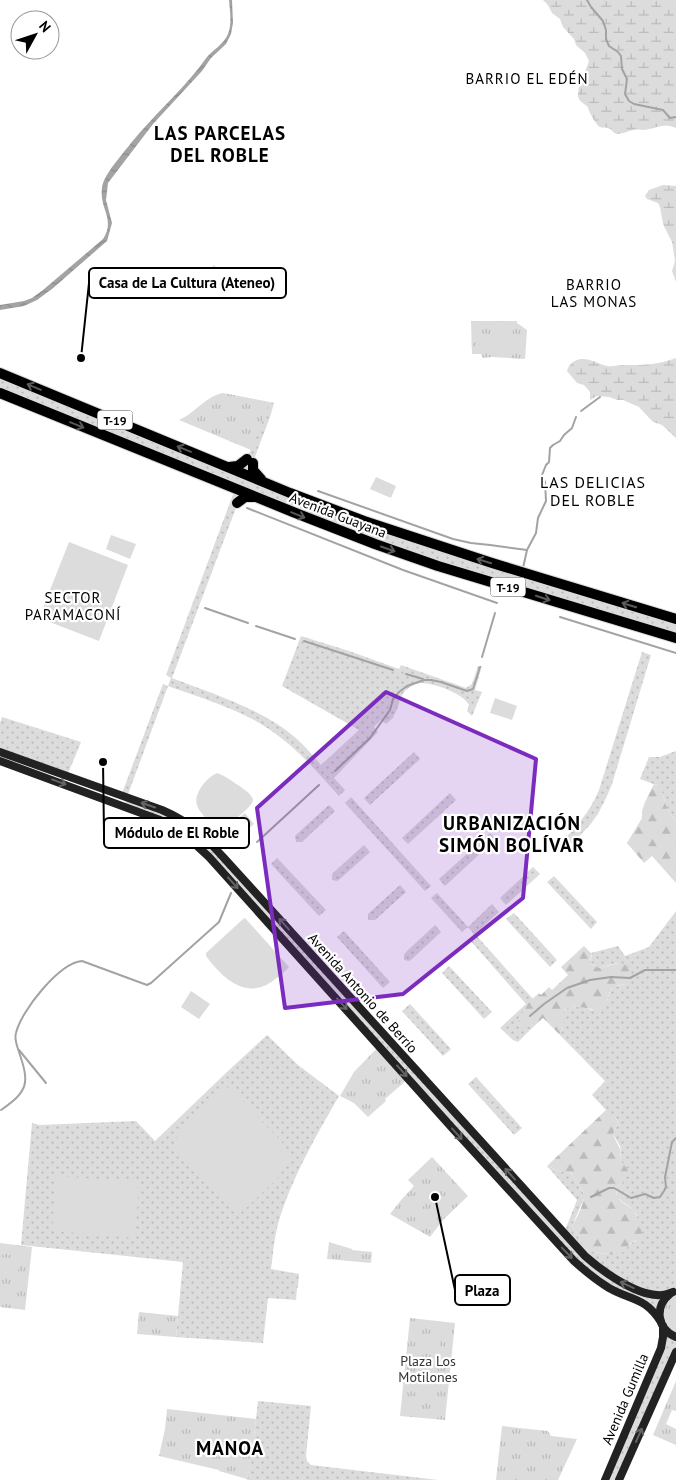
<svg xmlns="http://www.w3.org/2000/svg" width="676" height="1480" font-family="'PT Sans',sans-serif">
	<defs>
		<pattern id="grass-dots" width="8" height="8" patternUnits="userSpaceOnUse" patternTransform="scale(1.25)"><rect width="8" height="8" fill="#dcdcdc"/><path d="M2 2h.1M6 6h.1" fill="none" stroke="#bbb" stroke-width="1.8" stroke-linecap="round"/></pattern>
		<pattern id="forest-firs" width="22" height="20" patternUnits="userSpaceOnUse" patternTransform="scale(1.25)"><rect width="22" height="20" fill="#dcdcdc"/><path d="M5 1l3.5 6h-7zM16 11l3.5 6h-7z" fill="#bbb"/></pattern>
		<pattern id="wetland-marsh" width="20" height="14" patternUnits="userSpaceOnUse" patternTransform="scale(1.25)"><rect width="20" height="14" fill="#dcdcdc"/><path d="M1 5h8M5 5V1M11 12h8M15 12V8" fill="none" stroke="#bbb"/></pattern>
		<pattern id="park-tufts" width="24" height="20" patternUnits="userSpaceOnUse" patternTransform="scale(1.25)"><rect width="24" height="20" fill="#dcdcdc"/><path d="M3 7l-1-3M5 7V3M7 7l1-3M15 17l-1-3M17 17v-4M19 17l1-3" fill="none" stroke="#bbb"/></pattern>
		<pattern id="water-waves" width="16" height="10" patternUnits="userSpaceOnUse" patternTransform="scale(1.25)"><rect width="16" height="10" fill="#a3a3a3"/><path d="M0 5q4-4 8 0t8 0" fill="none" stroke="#8b8b8b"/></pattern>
	</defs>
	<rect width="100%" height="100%" fill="#fff"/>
	<g fill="url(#grass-dots)">
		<path d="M 0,373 L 242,472 L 268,405 L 270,402 L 274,403 L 270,417 L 248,475 L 290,493 L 676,619 L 676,638 L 522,591 L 242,492 L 172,678 C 215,695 261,708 297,739 C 306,747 313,756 321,765 L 359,730 L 282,686 L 301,636 L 349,651 L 399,669 L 401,665 L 466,688 L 472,684 L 478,666 L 482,666 L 475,690 L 482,692 L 472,716 L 467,711 L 469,705 C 463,693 433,683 421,683 C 415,683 408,688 404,692 C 398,700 399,710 393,716 L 394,717 L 386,724 L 381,720 L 374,727 L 378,732 L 334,778 L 345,790 L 339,796 C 318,773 298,749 273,732 C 243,710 204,699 168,686 L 127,797 L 190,825 L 564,1233 L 577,1200 L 547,1166 C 552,1168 557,1170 562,1172 C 565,1172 568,1172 570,1173 C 573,1174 584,1193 585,1196 L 572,1226 L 587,1250 C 596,1253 616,1257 623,1251 C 628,1247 630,1243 636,1241 C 637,1231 640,1220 635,1212 C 632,1207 621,1202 616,1195 L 617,1189 L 622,1183 L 621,1162 L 620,1159 L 621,1154 L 620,1146 L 613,1134 L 618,1123 C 615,1113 610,1114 604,1108 C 600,1104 596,1099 592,1095 L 605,1081 L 559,1034 C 566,1026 562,1021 562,1013 C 569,1002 582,1007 592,1010 L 608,1000 C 609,988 614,986 626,984 L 629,974 L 629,969 L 617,963 L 598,968 L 590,962 L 592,955 L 591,953 L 618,946 L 625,956 L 649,947 L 676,911 L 676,1291 L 656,1315 L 589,1274 L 189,837 L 124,806 L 127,798 L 121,796 L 163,684 L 168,686 L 171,678 L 166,675 L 235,489 L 0,393 Z"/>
		<path d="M 642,652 L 651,655 L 612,784 L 607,796 L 598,814 L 589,826 L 564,852 L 558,845 C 575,829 590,812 599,790 Z"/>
		<polygon points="2,717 81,742 67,776 0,752 0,723"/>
		<polygon points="676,751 676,822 667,808 662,792 656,785 640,779 649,757 660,757"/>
		<polygon points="414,752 420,759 370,805 364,798"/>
		<polygon points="450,793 456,800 408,844 402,838"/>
		<polygon points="351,797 431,886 425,891 345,803"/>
		<polygon points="329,805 335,811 302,842 296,842 295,836 297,834"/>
		<polygon points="490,833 496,839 445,886 439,879"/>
		<polygon points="364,845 370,852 340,879 337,881 332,880 332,875 333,873"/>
		<polygon points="277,858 326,910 319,916 271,864"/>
		<polygon points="533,867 540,874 506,905 500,898"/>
		<polygon points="554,876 597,922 591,929 547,882"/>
		<polygon points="400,885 406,892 375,920 368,920 368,914"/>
		<polygon points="437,893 468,927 492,904 499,912 475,934 533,999 529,1002 518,1021 518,1025 527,1030 531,1029 518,1042 513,1040 500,1028 526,1004 469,939 474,934 468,927 462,932 431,898"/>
		<polygon points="514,913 557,960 550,967 506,919"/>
		<polygon points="435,925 441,932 412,959 409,961 404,960 404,955 406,952"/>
		<polygon points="344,931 390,982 383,988 337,937"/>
		<polygon points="449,966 492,1012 484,1019 442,973"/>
		<polygon points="410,1004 451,1049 443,1056 402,1011"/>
		<path d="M 267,1035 L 298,1065 L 339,1096 C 316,1136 291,1179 278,1224 C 274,1239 273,1254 271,1269 L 299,1274 L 298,1287 L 297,1288 L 296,1300 L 268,1298 L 263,1343 L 176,1337 L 183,1262 L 21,1245 L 32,1123 L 40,1125 L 136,1121 L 155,1141 L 228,1071 Z"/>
		<polygon points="476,1077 522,1128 514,1135 468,1084"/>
		<polygon points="664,1333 676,1338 676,1349 618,1480 605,1480"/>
		<polygon points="258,1401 311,1406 306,1456 307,1461 311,1465 438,1480 247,1480 253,1446"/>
	</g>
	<g fill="url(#forest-firs)">
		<polygon points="654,784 661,789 667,808 676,822 676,883 652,856 644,863 627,843 642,818 642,811 645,802"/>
		<path d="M 584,946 L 592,954 L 590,960 L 592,964 L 598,968 L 619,963 L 627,965 L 629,969 L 631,980 L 628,984 L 619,985 L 612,989 L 609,993 L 607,1003 L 597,1010 L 574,1006 L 565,1009 L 562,1015 C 565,1021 564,1029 559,1034 L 543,1018 L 531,1029 L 523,1030 L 518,1025 L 518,1021 L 529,1002 L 539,993 L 541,995 L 549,987 L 552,990 L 568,975 L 561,967 Z"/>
		<path d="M 606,1110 C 613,1112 616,1117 618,1123 L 613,1134 C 616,1144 623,1148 620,1159 L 628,1171 C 627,1184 616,1184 616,1195 L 622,1202 L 634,1210 L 642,1229 L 640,1238 L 631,1243 L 621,1254 L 616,1255 L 592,1252 L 587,1250 L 584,1246 L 572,1226 C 577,1217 585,1203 584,1193 L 571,1173 L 562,1172 L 547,1166 Z"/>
	</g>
	<g fill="url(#wetland-marsh)">
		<path d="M 543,0 L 676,0 L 676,128 C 664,123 657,128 645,130 C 641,130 637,129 633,130 C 628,131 622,134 618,134 C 613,134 612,129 608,128 C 605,127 602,128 600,127 C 597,126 588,111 588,107 C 585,104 580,102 579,99 C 575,90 586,71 589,61 L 585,53 L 576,45 L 574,39 L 563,27 L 560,19 L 552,13 L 548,5 Z"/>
		<polygon points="663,185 676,186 676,282 672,271 675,261 672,242 663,224 660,207 658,203 647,199 645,196 649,190"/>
		<path d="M 676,358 L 676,438 L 662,425 L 653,422 L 639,407 L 623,400 L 618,400 L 609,397 L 597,396 L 590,400 L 590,392 L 584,385 L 577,383 L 567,371 C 569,364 574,360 581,359 C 589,358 599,364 607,366 C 613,367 618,365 623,365 C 641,365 659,365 676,358 Z"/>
	</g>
	<g fill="url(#park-tufts)">
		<polygon points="214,265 224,278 191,289"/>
		<polygon points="471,321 517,321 517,323 527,330 525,359 492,357 483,358 481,354 472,354"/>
		<path d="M 223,393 L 270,402 L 251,450 L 179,420 C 195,413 206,396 223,393 Z"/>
		<polygon points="379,1046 408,1079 385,1099 386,1101 368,1117 354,1103 340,1096 354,1072"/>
		<polygon points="432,1157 468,1196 443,1220 430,1237 390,1214 402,1199 414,1186 408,1180"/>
		<polygon points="329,1242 352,1249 352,1250 372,1252 371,1263 327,1259"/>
		<polygon points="0,1243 32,1247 25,1310 0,1307"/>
		<polygon points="676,1291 676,1337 672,1335 659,1313 673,1292"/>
		<polygon points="139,1312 178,1316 176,1337 137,1334"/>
		<polygon points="410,1318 455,1323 445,1420 400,1416"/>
		<polygon points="676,1381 676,1411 672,1410 666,1424 676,1429 676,1445 653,1435"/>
		<polygon points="167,1409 256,1419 252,1455 247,1479 219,1471 219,1470 159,1456 165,1429"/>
		<polygon points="502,1426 548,1431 551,1436 577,1439 558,1480 496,1480"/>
	</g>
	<g fill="#dcdcdc">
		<polygon points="497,322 513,323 512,350 496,349"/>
		<polygon points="376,477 396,486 391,498 370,489"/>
		<polygon points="111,535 136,544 130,559 106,549"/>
		<polygon points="69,542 128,565 99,641 39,618"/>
		<polygon points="495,698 517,706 512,720 490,713"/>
		<path d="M 217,773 C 226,776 233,782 241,787 C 245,790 251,794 253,799 C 254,807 229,823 222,829 C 218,829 217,830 214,827 C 210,824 198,810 197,805 C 193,794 207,777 217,773 Z"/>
		<polygon points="245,813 254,824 235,840 226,828"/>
		<path d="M 245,918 L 289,967 C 285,972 279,976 274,980 C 247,1001 223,979 206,956 L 206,953 L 242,920 Z"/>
		<polygon points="191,991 210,1004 199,1019 181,1007"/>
		<path d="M 227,1087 L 232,1090 L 282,1142 L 289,1154 L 289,1161 L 278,1178 L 243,1211 L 238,1211 L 234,1209 L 207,1185 L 179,1157 C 175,1150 175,1141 178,1134 C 182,1124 217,1092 227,1087 Z"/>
		<polygon points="56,1176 139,1182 135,1238 52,1231"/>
		<polygon points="419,1191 429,1200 413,1218 403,1209"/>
		<polygon points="0,1257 19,1259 18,1276 0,1274"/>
		<polygon points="419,1336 441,1338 439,1351 418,1348"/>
	</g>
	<path fill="url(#water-waves)" d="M 229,0 L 232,0 L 233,23 L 231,34 L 226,44 L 211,58 L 202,71 L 153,124 L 108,183 L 106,200 L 112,223 L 107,241 L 52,289 L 37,300 L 24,306 L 0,310 L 0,305 L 24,301 L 32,298 L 43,290 L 103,239 C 116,219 99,209 102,188 C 103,175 123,154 131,143 C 152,117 177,95 198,69 C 201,65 204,61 207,57 C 213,50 224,44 228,34 C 232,24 230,11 229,0 Z"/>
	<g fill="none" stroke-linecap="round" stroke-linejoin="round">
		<g stroke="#a3a3a3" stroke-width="2">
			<polyline points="587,0 591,7 603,21 606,30 606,39 609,46 618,52 621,56 622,69 627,79 625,94 629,101 634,104 663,110 670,118 676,117"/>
			<polyline points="581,411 600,397"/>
			<polyline points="318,491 453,539 471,543 490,545 527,550"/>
			<polyline points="247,508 403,570 497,603"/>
			<polyline points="523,568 527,550 536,533 538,518 546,501 545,482 542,475 546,465 549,462 550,448 553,445 560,441 564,435 572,428 576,417"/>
			<polyline points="205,608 248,623"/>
			<polyline points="560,617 676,653"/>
			<polyline points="256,626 295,639"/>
			<polyline points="304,641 393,670"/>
			<polyline points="482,657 495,613"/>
			<polyline points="406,674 423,679"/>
			<polyline points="335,771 370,738 390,710 393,699 399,692 407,686 424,680 431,680 441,682 467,691 473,689 480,667"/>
			<polyline points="257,842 319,785"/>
			<polyline points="530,1016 544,1004 567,988 590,980 611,977 630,978 645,970 676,970"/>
			<polyline points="19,1050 46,1083"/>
			<path d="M 1,1110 C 28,1091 30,1084 19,1052 C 17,1046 14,1039 16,1033 C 21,1011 59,963 82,961 L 147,985 L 151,983 L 219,922 L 231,893"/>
			<polyline points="591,1197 609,1188 614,1188 631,1198 645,1194 654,1198 660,1197 664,1191 666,1187 665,1177 672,1142 676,1138"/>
		</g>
		<g stroke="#dbdbdb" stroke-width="12">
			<g id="highway">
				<polyline points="0,373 290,493 364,521 492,563 676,619"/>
				<polyline points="0,393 293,512 375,544 438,566 676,638"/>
				<polyline points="253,463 253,470 261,479"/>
				<polyline points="229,467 238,466 247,459"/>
				<polyline points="237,503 245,497 254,497"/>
			</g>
		</g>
		<g stroke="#222" stroke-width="8">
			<path d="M 0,752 L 162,810 C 190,822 204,836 224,858 L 585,1256 C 602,1271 634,1294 657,1295 C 663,1296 668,1294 673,1292"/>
			<path d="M 0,761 L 160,820 L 182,832 L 209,857 L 454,1130 L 574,1261 C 585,1271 596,1280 609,1288 C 632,1301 645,1297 661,1322"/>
			<path d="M 670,1294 C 654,1307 657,1329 676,1337"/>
			<polyline points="605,1480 661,1348 663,1337 663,1326"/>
			<polyline points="619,1480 676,1352"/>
		</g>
		<use href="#highway" stroke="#000" stroke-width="10"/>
	</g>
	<defs><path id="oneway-shaft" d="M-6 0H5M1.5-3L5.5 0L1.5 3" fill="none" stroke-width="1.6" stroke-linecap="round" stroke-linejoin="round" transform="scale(1.25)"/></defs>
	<g stroke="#595959">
		<use href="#oneway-shaft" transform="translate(34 387) rotate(-157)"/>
		<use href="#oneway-shaft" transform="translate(77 425) rotate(22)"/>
		<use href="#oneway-shaft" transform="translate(184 449) rotate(-158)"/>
		<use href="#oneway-shaft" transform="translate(298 515) rotate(22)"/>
		<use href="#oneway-shaft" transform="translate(388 549) rotate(19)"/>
		<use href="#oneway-shaft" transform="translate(484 561) rotate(-163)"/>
		<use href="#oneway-shaft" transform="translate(543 598) rotate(18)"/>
		<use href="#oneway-shaft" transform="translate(629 605) rotate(-163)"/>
	</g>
	<g stroke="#646464">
		<use href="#oneway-shaft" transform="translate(59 782) rotate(20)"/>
		<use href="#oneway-shaft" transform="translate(148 805) rotate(-161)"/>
		<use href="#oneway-shaft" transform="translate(233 883) rotate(48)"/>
		<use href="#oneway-shaft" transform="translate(284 924) rotate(-132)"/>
		<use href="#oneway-shaft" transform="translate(342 1004) rotate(48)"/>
		<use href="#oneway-shaft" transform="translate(402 1071) rotate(48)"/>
		<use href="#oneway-shaft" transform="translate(457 1134) rotate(48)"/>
		<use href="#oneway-shaft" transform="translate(510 1174) rotate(-132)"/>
		<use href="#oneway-shaft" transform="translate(567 1253) rotate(46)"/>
		<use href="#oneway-shaft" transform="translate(627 1285) rotate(-155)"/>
		<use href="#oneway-shaft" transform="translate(639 1435) rotate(-66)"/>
	</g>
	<path fill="#7b2cbf" fill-opacity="0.2" stroke="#7b2cbf" stroke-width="4" stroke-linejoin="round" d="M 386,692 L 536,759 L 523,898 L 403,994 L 285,1008 L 257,808 Z"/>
	<g text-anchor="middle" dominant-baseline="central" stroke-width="4.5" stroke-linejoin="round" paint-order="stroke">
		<g fill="#fff" stroke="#4c4c4c" stroke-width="1">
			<rect x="97.5" y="410.5" width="35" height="19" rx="4"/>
			<rect x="490.5" y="577.5" width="35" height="19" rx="4"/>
		</g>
		<g font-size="12" font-weight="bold" fill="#000">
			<text x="115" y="420">T-19</text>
			<text x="508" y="587">T-19</text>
		</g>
		<g font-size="14" fill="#000" stroke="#fff">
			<text transform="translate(338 515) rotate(21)">Avenida Guayana</text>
			<text transform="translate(363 993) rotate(48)">Avenida Antonio de Berrío</text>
			<text transform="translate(625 1399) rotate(-67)">Avenida Gumilla</text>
		</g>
		<g font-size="14" fill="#333" stroke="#fff">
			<text x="428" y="1361">Plaza Los<tspan x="428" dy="16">Motilones</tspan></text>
		</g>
		<g font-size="15" letter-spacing="1" fill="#000" stroke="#fff">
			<text x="527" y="78">BARRIO EL EDÉN</text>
			<text x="594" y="284">BARRIO<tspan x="594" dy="17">LAS MONAS</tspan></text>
			<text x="73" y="597">SECTOR<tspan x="73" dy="17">PARAMACONÍ</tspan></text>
		</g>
		<g font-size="16" letter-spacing="1" fill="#000" stroke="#fff">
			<text x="593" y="482">LAS DELICIAS<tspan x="593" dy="18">DEL ROBLE</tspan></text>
		</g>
		<g font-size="19" font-weight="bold" letter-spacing="1" fill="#000" stroke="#fff">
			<text x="220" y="133">LAS PARCELAS<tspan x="220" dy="22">DEL ROBLE</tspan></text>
			<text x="512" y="823">URBANIZACIÓN<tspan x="512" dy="22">SIMÓN BOLÍVAR</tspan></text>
			<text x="230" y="1448">MANOA</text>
		</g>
	</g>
	<path fill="none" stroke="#000" stroke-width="2" d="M81 358L89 283M103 762L104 833M435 1197L455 1290"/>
	<g fill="#000" stroke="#fff" stroke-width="2">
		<circle cx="81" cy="358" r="5"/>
		<circle cx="103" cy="762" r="5"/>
		<circle cx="435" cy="1197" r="5"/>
	</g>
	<g fill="#fff" stroke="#000" stroke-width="2">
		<rect x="89" y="268" width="197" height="30" rx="5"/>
		<rect x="104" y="818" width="145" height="30" rx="5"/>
		<rect x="455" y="1275" width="55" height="30" rx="5"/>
	</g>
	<g font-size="15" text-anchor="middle" font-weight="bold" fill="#000">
		<text x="187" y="288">Casa de La Cultura (Ateneo)</text>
		<text x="177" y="838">Módulo de El Roble</text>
		<text x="482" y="1296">Plaza</text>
	</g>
	<g transform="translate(35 35) rotate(50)"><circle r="24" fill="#ffffff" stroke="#999999"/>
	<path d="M0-4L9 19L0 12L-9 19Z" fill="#000000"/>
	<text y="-8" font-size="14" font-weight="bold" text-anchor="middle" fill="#000000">N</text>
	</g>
</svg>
